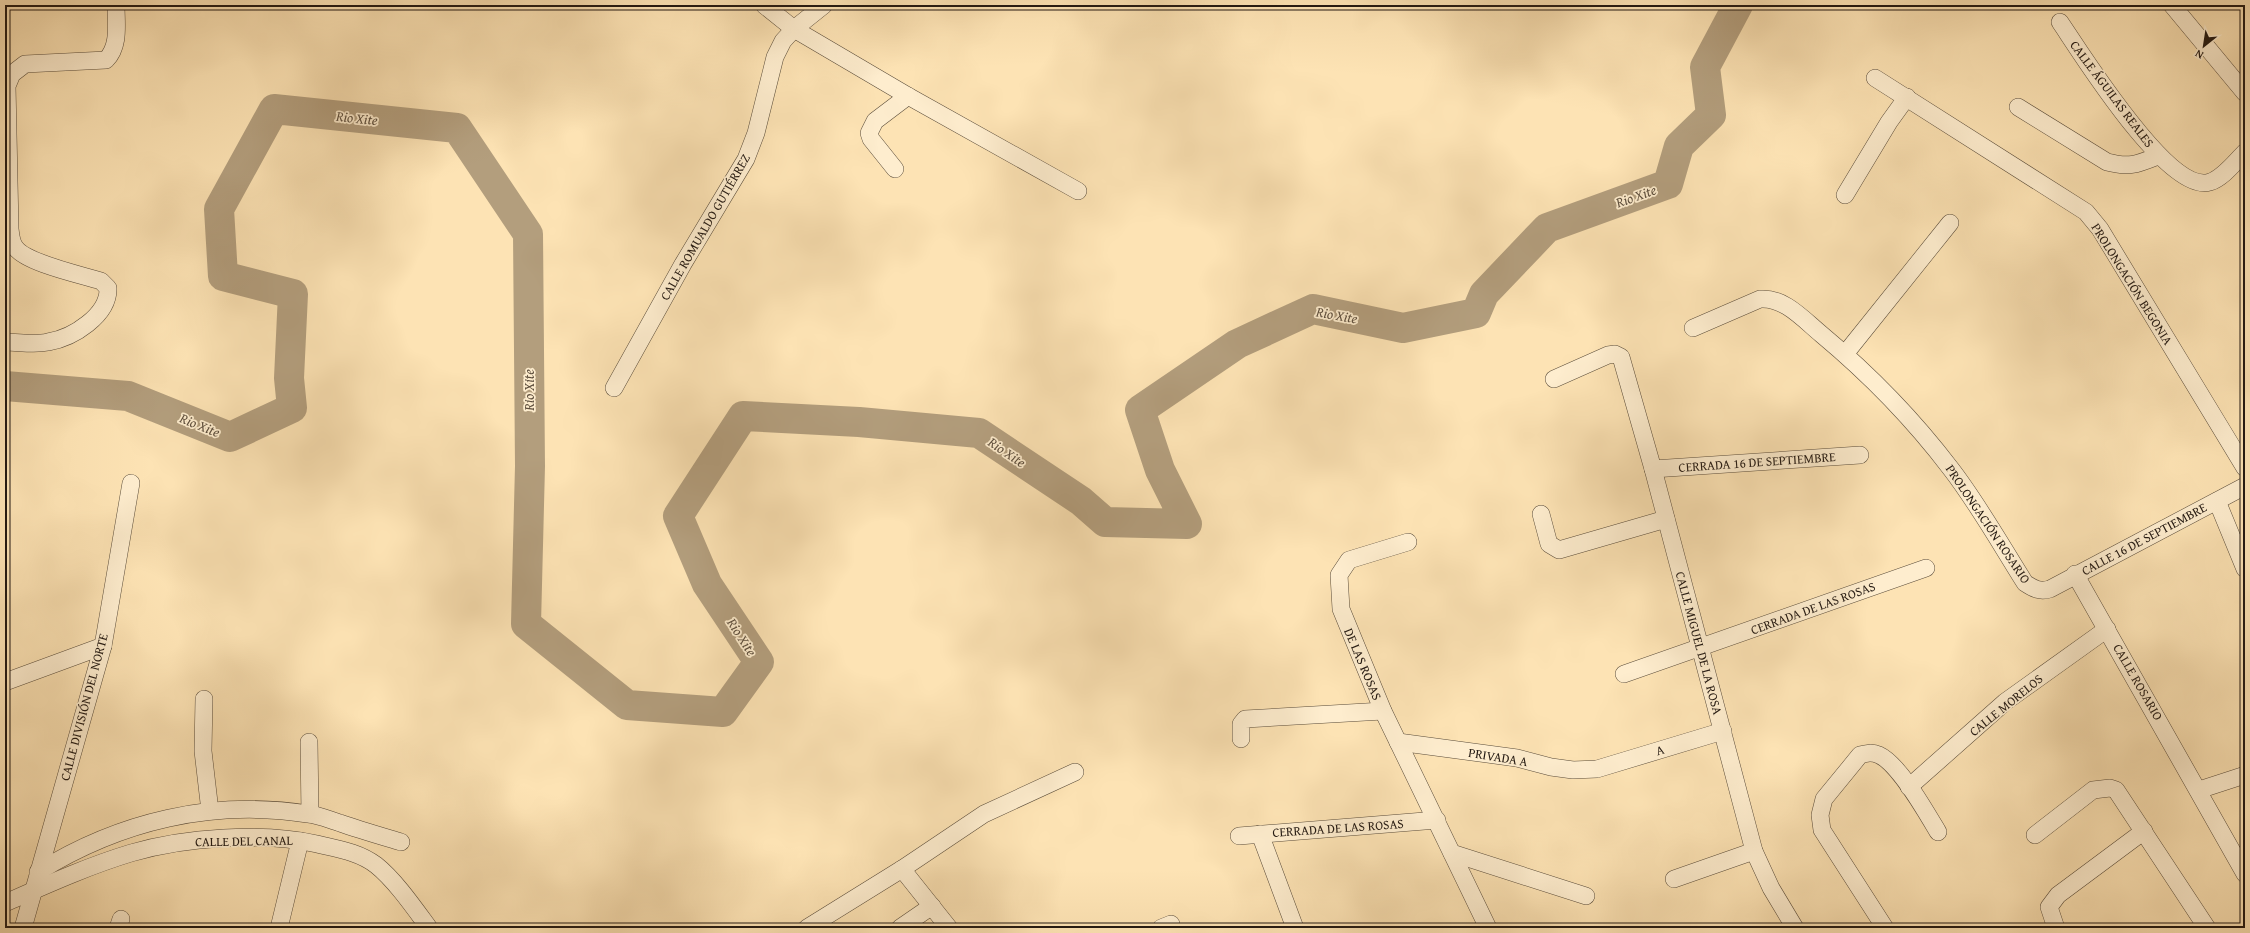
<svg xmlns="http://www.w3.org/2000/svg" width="2250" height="933" font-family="'Gentium Book Plus',serif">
	<rect width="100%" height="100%" fill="#fde3b4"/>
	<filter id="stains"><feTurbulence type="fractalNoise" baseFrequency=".005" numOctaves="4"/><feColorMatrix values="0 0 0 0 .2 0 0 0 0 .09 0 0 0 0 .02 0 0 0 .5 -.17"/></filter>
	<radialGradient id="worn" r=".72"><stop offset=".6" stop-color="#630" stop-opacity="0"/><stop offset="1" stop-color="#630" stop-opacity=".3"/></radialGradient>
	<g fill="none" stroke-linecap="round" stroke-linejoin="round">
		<polyline stroke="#b39e7d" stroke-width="30" points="5,386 128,396 230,437 292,408 289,378 293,294 223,276 219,209 274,109 457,128 528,234 530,466 526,624 627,705 723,712 759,662 707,584 678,516 743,416 859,422 979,433 1081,501 1105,522 1187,524 1160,470 1140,410 1237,344 1313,309 1403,328 1476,313 1484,294 1547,228 1668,184 1679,146 1711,115 1705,67 1738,5"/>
		<g stroke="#5a4c3a" stroke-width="18">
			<g id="minor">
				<polyline points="764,5 794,29 908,96 1078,191"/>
				<polyline points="2172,5 2245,93"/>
				<path d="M 2060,22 C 2081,53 2169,195 2210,182 C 2223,178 2235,162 2245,152"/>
				<polyline points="1875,78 2086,212 2100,229 2245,468"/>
				<path d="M 2018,107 L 2107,162 C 2130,168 2138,164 2158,156"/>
				<polyline points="895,169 871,139 869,133 875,121 908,96"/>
				<polyline points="1845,195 1889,122 1907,97"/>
				<path d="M 1693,328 L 1760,299 C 1784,297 1803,319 1821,334 C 1869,374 1913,419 1951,469 C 1978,504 2001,545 2025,583 C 2034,589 2040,592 2050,589 L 2245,486"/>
				<path d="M 5,342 C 19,342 35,345 48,342 C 73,338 109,315 108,288 L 101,281 C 82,275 25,263 15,247 C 11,242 11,236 10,229 L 7,86 L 12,74 L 25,64 L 106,60 C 120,46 116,24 116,5"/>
				<polyline points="1845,354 1950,223"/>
				<polyline points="1554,379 1608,355 1615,354 1621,357 1653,469 1754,851 1771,888 1795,928"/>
				<polyline points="614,388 683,264 746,159 756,133 775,57 783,41 794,29 824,5"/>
				<polyline points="1653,469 1860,455"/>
				<polyline points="2217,501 2245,569"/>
				<polyline points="1541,514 1549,544 1559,550 1666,519"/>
				<polyline points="1408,542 1349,560 1339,575 1341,609 1383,711 1488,928"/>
				<polyline points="2075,574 2245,874"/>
				<polyline points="1624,674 1926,568"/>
				<polyline points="5,682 103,646"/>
				<polyline points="204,699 203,751 210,811"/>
				<polyline points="1241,739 1241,724 1245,719 1383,711"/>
				<polyline points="309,742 310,814"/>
				<polyline points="1398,742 1517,758 1551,767 1573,770 1597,769 1723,731"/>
				<polyline points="1909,787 2005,702 2107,629"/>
				<polyline points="2199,790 2245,775"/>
				<polyline points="1260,834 1295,928"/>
				<polyline points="2035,835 2093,790 2110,788 2116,790 2207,928"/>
				<polyline points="1239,836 1437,820"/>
				<polyline points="1452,853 1586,896"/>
				<polyline points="902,869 949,928"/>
				<path d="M 38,872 C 120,821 213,799 308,814 C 319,815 330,820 340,823 C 360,830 381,836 401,842"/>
				<polyline points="1674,879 1754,851"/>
				<path d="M 5,903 C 46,885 88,866 131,853 C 186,837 261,832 317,844 C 338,849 359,852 376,865 C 395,880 415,909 429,928"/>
				<polyline points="23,928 103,646 131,483"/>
				<polyline points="118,928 121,919"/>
				<polyline points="279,928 300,841"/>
				<polyline points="807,928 902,869 984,814 1075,772"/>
				<polyline points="900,928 932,906"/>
				<polyline points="1161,928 1171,924"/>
				<path d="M 1885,928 L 1822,830 L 1820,815 L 1824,799 L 1860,755 C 1867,753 1872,752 1879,755 C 1899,764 1926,812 1938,832"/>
				<polyline points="2056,928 2049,907 2058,895 2144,831"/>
			</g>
		</g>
		<use href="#minor" stroke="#feedce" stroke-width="17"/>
	</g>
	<g text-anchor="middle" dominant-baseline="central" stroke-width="3.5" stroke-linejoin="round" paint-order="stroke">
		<g font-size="13" fill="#231912" stroke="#feedce">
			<text transform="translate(2112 94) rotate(53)">CALLE ÁGUILAS REALES</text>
			<text transform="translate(705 227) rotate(-60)">CALLE ROMUALDO GUTIÉRREZ</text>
			<text transform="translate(2132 284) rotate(58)">PROLONGACIÓN BEGONIA</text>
			<text transform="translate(1757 462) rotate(-4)">CERRADA 16 DE SEPTIEMBRE</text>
			<text transform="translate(1988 524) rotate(56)">PROLONGACIÓN ROSARIO</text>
			<text transform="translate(2144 539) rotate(-28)">CALLE 16 DE SEPTIEMBRE</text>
			<text transform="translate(1813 608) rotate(-20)">CERRADA DE LAS ROSAS</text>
			<text transform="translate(1699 643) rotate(75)">CALLE MIGUEL DE LA ROSA</text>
			<text transform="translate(1363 664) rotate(67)">DE LAS ROSAS</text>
			<text transform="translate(2138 682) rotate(60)">CALLE ROSARIO</text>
			<text transform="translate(2006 705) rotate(-39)">CALLE MORELOS</text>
			<text transform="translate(84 707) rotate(-75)">CALLE DIVISIÓN DEL NORTE</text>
			<text transform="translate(1660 750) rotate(-17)">A</text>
			<text transform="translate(1498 757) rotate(9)">PRIVADA A</text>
			<text transform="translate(1338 828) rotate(-4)">CERRADA DE LAS ROSAS</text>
			<text transform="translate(244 841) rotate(-1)">CALLE DEL CANAL</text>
		</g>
		<g font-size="14" font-style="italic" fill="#5d4e3d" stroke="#feedce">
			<text transform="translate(357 118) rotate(6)">Rio Xite</text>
			<text transform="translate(1636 196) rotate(-20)">Rio Xite</text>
			<text transform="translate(1337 315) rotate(10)">Rio Xite</text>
			<text transform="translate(529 390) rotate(-90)">Rio Xite</text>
			<text transform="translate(200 425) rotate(22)">Rio Xite</text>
			<text transform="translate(1007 452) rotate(34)">Rio Xite</text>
			<text transform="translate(742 637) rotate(57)">Rio Xite</text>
		</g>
	</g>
	<rect width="2250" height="933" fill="none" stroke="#fde3b4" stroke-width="20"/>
	<rect x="6" y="6" width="2238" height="921" fill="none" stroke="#231912" stroke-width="2"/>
	<rect x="10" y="10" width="2230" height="913" fill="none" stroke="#231912"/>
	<g transform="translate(2204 46) rotate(210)" stroke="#feedce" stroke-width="3" paint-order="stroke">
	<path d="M0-3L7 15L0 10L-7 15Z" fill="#231912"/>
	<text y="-6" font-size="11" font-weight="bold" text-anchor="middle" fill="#231912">N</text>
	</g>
	<rect width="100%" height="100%" filter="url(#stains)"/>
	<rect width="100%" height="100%" fill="url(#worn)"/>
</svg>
